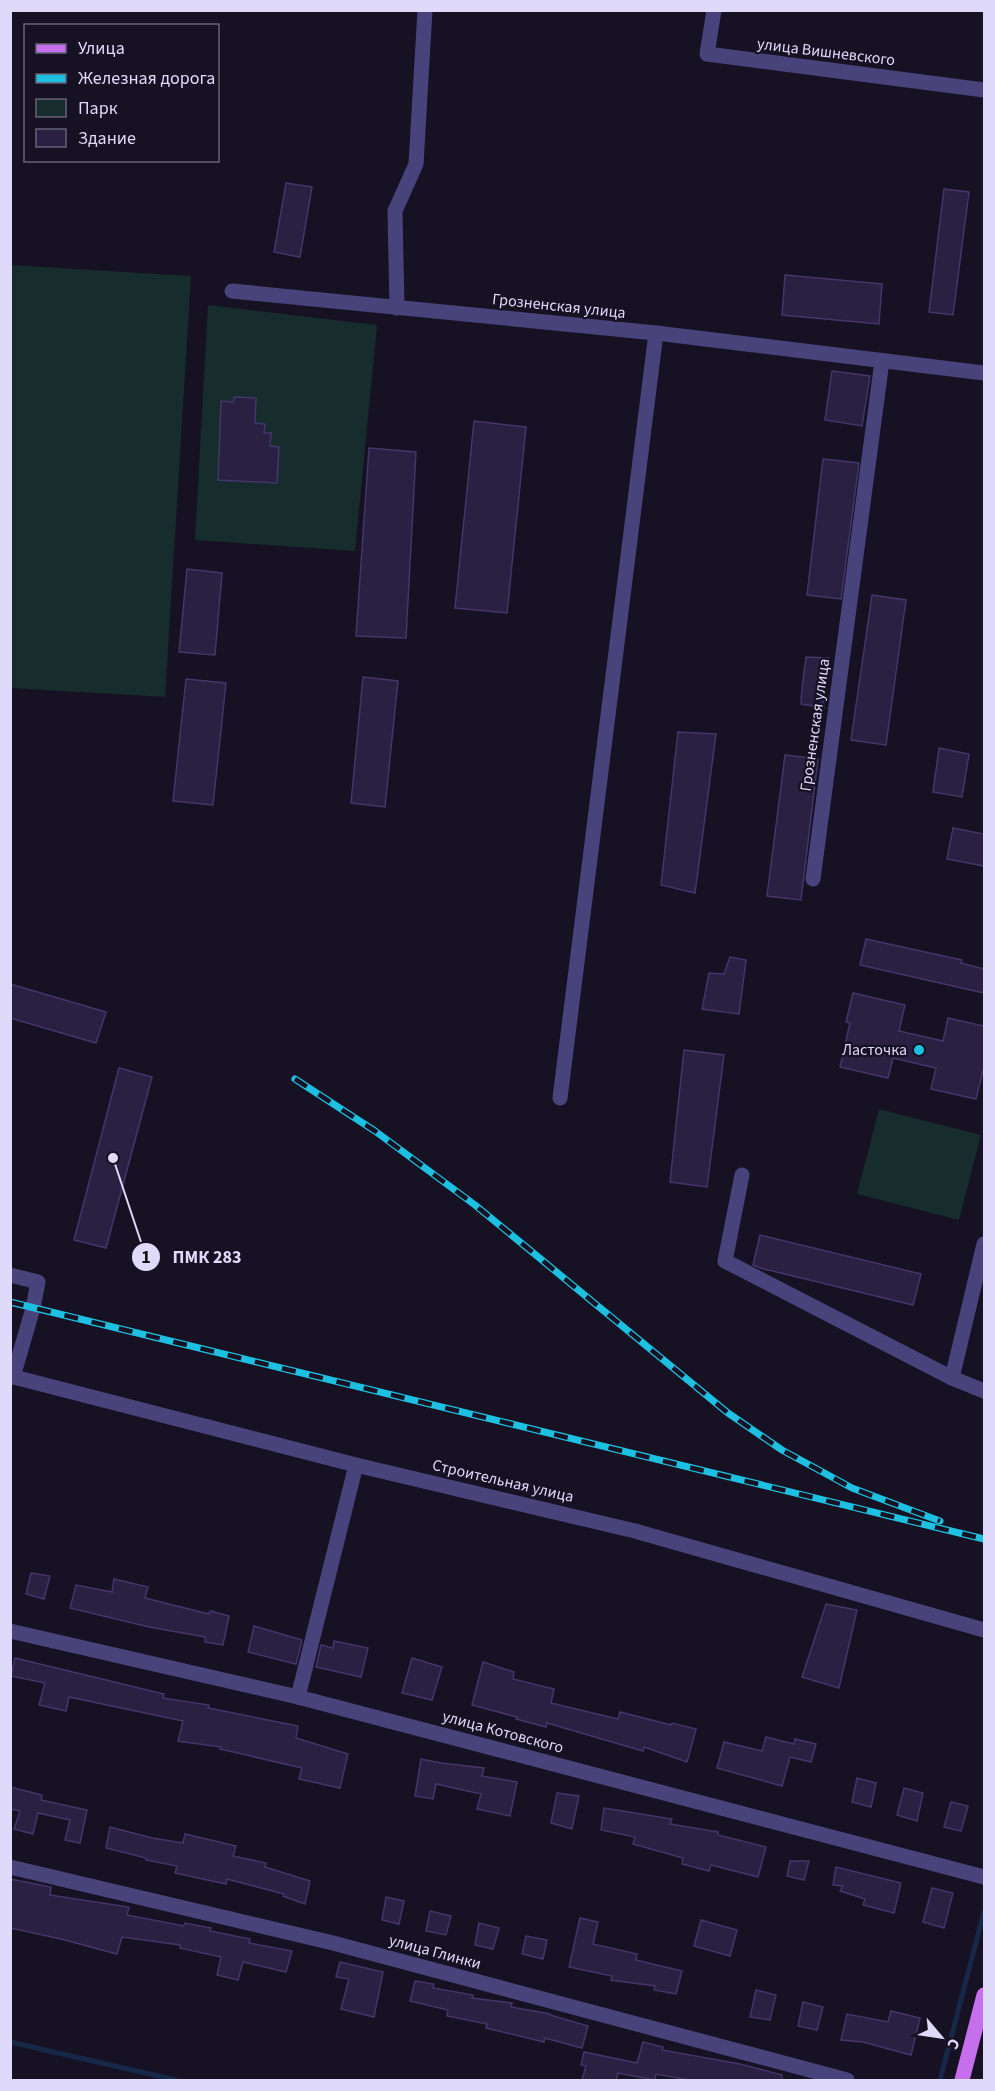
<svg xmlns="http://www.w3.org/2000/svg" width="995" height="2091" font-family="'Source Sans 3',sans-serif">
	<rect width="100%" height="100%" fill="#161223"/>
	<g fill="#162c2d">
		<polygon points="10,265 191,276 165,697 11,688"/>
		<polygon points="208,305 377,325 355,551 195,540"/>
		<polygon points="879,1109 981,1135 959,1220 857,1194"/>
	</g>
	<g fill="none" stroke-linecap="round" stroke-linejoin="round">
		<g stroke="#172748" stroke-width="5">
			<polyline points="10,2042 176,2080"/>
			<polyline points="940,2080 984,1912"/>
		</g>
	</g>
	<g fill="#292042" stroke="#44356b" stroke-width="1.5">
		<polygon points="286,183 312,187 300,257 274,252"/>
		<polygon points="944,189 969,192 953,315 929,312"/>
		<polygon points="785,275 882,284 879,324 782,315"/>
		<polygon points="832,371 870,376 862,426 825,420"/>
		<polygon points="234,397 256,398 255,423 265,424 264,433 271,433 270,446 279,447 277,483 218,480 221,401 234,402"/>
		<polygon points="474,421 526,427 507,613 455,608"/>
		<polygon points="369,448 416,452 406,638 356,636"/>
		<polygon points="823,459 859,463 841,599 807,595"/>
		<polygon points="187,569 222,573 215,655 179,652"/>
		<polygon points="872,595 906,600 886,745 851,740"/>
		<polygon points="806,657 829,658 826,678 822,678 824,708 801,704 802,688"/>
		<polygon points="363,677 398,681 385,807 351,803"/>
		<polygon points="186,679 226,683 213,805 173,801"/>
		<polygon points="678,732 716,734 695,893 661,885"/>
		<polygon points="939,748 969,754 962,797 933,792"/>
		<polygon points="785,755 818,759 801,900 767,896"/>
		<polygon points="953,828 984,834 984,866 947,859"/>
		<polygon points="866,939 962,960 961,963 984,969 984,993 860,965"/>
		<polygon points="730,957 746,960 739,1014 702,1009 709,973 724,974"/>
		<polygon points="10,984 106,1012 96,1043 10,1018"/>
		<polygon points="853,993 905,1005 899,1031 943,1041 948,1018 984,1026 984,1066 976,1099 931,1089 936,1068 893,1058 888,1078 840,1067 850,1023 846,1022"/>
		<polygon points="684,1050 724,1055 707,1187 670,1182"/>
		<polygon points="119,1068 152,1077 106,1248 74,1240"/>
		<polygon points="760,1235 921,1274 913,1305 760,1268 753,1265"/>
		<polygon points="31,1573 50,1576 44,1599 26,1594"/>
		<polygon points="114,1579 148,1587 145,1598 209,1614 210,1611 229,1616 223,1645 205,1642 205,1637 149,1627 70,1608 76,1585 112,1592"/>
		<polygon points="826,1604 857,1610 839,1688 802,1677"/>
		<polygon points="254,1626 302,1640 296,1664 248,1652"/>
		<polygon points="334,1641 368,1648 361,1677 316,1667 321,1645 333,1648"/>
		<polygon points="15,1658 164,1694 163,1698 209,1705 208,1708 298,1726 296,1738 348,1754 340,1788 299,1779 302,1768 220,1749 221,1747 178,1741 183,1721 69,1697 66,1711 39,1705 45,1683 11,1676"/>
		<polygon points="412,1658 442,1667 432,1700 402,1693"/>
		<polygon points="483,1662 514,1672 513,1679 554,1689 551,1703 618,1719 620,1712 671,1725 672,1723 696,1729 687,1762 644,1747 643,1751 547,1723 546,1727 516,1719 517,1717 472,1705"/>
		<polygon points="766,1737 794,1744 795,1739 816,1744 811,1762 790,1757 782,1786 717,1768 724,1742 762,1751"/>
		<polygon points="421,1759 441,1763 484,1768 482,1776 517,1782 510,1816 477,1809 481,1794 436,1784 433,1799 415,1796"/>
		<polygon points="857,1778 876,1783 871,1807 852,1802"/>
		<polygon points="10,1787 42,1795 41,1800 87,1810 80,1843 65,1840 70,1820 38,1813 33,1834 14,1829 20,1811 10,1809"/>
		<polygon points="904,1788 923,1793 917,1821 897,1815"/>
		<polygon points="557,1793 579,1796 572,1829 551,1823"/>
		<polygon points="951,1802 968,1806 961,1831 944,1827"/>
		<polygon points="604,1808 672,1819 670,1824 718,1832 718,1835 766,1847 758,1877 711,1865 709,1871 682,1864 683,1858 633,1844 635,1837 601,1830"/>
		<polygon points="110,1827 152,1838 183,1843 185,1834 236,1846 233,1856 266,1863 265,1867 310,1881 305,1904 283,1896 284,1894 227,1879 226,1884 175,1873 177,1866 146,1860 146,1858 106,1848"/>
		<polygon points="790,1861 809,1861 804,1880 787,1876"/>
		<polygon points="836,1867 901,1883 894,1913 863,1905 865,1899 840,1891 843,1886 833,1885"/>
		<polygon points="10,1879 51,1887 50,1895 129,1907 127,1915 184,1926 185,1923 211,1928 210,1931 250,1939 249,1943 292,1951 286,1972 243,1962 238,1980 217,1975 221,1957 180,1948 180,1945 122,1937 117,1954 61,1939 10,1928"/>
		<polygon points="932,1888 953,1893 944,1928 923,1922"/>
		<polygon points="386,1897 404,1901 399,1924 382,1920"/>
		<polygon points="430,1911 451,1916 446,1935 426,1931"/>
		<polygon points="580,1918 598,1922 593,1944 637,1954 636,1960 682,1971 676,1994 654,1990 655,1986 611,1980 612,1976 569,1967"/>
		<polygon points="701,1920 737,1930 730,1956 694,1946"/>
		<polygon points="479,1923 499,1928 493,1949 475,1945"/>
		<polygon points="526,1936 547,1940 543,1959 522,1954"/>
		<polygon points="340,1962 383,1972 374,2017 341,2009 349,1979 336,1977"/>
		<polygon points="415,1981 434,1984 433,1988 473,1995 472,1998 512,2003 511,2007 550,2014 550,2015 588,2026 582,2048 545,2038 544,2042 486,2028 487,2024 447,2016 448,2010 410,2001"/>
		<polygon points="756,1990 776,1995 770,2020 750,2017"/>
		<polygon points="803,2002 823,2007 817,2030 798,2026"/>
		<polygon points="891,2011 920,2018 911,2055 863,2042 841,2040 847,2014 888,2022"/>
		<polygon points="643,2042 663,2047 662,2050 740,2064 782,2075 782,2080 689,2080 656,2074 655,2080 618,2073 616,2080 582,2080 586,2066 581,2065 584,2052 637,2063"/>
	</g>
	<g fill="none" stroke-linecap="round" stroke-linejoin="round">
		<g stroke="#49437c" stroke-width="15">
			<polyline points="714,10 707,54 984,90"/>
			<polyline points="232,291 656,333 984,373"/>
			<polyline points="397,308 395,211 416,164 425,10"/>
			<polyline points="813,879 882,361"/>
			<polyline points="560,1098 656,333"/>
			<polyline points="742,1175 725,1261 952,1378"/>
			<polyline points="984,1244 952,1378 984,1391"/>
			<polyline points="10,1275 38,1282 33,1308 13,1377"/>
			<polyline points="10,1376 356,1465 635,1531 984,1630"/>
			<polyline points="10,1631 298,1697 984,1877"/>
			<polyline points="298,1697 356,1465"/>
			<polyline points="10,1867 333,1943 847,2080"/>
		</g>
		<polyline stroke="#c66fec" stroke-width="15" points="962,2080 984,1995"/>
		<g stroke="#1ec0e1" stroke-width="7">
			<g id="rail">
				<polyline points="295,1079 375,1131 475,1205 728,1413 782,1450 852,1488 940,1521"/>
				<polyline points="10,1302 984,1539"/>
			</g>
		</g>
		<use href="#rail" stroke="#161223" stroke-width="4.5" stroke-dasharray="14" stroke-linecap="butt"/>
	</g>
	<circle fill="#1ec0e1" stroke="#161223" stroke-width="2" cx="919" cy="1050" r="6"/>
	<g text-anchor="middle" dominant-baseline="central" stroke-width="4.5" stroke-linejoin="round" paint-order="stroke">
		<g font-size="16" fill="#dfd9fa" stroke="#161223">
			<text transform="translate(826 52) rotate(7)">улица Вишневского</text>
			<text transform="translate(559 306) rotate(6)">Грозненская улица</text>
			<text transform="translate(815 725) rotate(-82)">Грозненская улица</text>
			<text transform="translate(503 1481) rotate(13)">Строительная улица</text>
			<text transform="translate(503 1732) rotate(15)">улица Котовского</text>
			<text transform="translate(435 1952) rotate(15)">улица Глинки</text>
		</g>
		<g font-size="16" fill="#dfd9fa" stroke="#161223" text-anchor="end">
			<text x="907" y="1050">Ласточка</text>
		</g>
	</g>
	<path fill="none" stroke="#dfd9fa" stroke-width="2" d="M113 1158L146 1257"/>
	<g fill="#dfd9fa" stroke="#161223" stroke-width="2">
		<circle cx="113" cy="1158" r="6"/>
		<circle cx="146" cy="1257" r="15"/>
	</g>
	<g font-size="18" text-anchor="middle" font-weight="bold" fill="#111">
		<text x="146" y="1263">1</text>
	</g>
	<g font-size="18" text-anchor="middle" font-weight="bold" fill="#dfd9fa" stroke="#161223" stroke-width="4.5" stroke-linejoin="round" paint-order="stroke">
		<text x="207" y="1263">ПМК 283</text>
	</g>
	<rect width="995" height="2091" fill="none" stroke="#dfd9fa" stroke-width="24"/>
	<rect x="24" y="24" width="195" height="138" fill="#161223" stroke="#666279" stroke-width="1.5"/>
	<rect x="36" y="44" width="30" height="9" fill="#c66fec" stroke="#666279" stroke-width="1.5"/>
	<text x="78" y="54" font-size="18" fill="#dfd9fa">Улица</text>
	<rect x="36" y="74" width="30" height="9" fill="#1ec0e1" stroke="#666279" stroke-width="1.5"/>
	<text x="78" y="84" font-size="18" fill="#dfd9fa">Железная дорога</text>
	<rect x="36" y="99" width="30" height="18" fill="#162c2d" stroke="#666279" stroke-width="1.5"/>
	<text x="78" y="114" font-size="18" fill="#dfd9fa">Парк</text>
	<rect x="36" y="129" width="30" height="18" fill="#292042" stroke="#666279" stroke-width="1.5"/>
	<text x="78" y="144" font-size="18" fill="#dfd9fa">Здание</text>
	<g transform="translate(941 2037) rotate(119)" stroke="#161223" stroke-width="4.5" paint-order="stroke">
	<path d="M0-4.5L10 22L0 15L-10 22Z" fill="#dfd9fa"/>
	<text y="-9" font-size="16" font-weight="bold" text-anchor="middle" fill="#dfd9fa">С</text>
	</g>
</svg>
